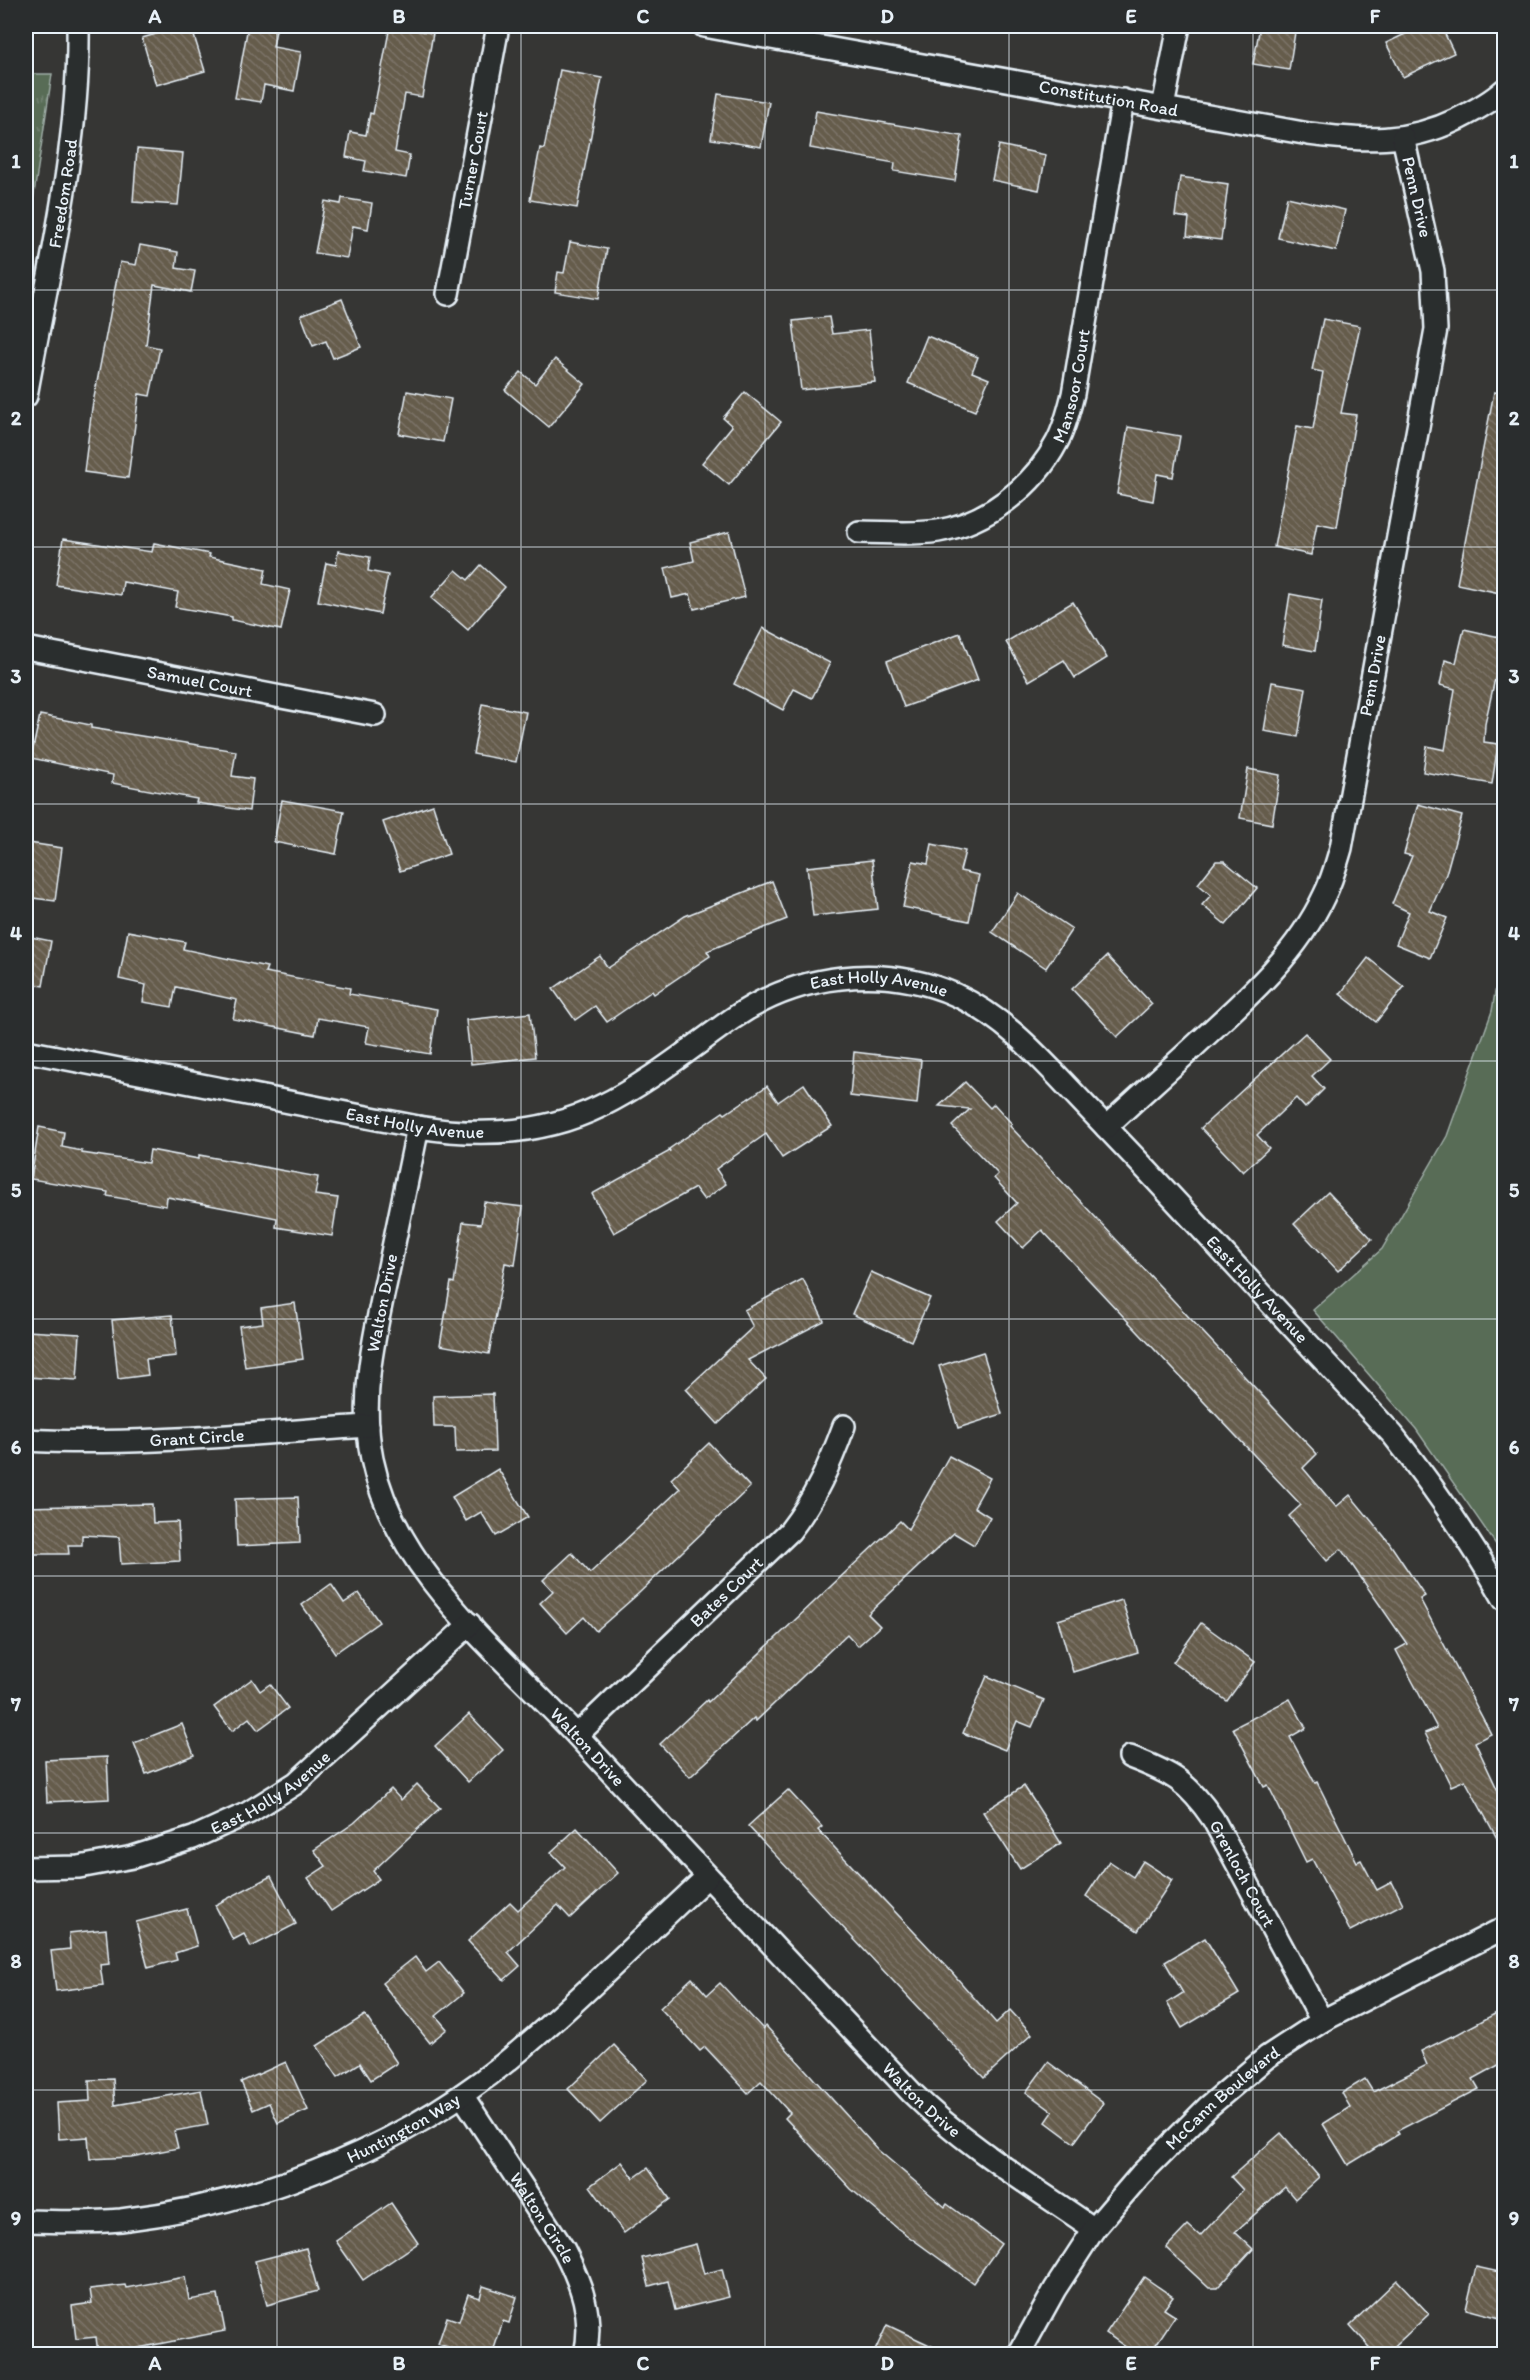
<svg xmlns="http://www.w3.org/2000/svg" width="1530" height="2380" font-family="Itim,sans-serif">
	<defs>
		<pattern id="grass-tufts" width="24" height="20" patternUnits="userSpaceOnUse" patternTransform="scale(1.5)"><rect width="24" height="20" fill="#586c57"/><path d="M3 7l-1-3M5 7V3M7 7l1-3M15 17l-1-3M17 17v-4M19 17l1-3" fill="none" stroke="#708170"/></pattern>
		<pattern id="building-back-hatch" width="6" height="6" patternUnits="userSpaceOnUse" patternTransform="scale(1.5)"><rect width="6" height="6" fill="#655b4c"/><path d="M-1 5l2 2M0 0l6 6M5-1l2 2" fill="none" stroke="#7b7367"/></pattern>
	</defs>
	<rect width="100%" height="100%" fill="#363634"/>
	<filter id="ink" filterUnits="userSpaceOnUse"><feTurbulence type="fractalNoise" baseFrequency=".0167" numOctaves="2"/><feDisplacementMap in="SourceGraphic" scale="12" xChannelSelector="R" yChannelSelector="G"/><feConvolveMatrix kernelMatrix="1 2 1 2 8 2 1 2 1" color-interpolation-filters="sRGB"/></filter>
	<g filter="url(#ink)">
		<polygon fill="url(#grass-tufts)" stroke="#a0aea8" stroke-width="1.5" points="26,74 52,74 26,247"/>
		<polygon fill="#586c57" stroke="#a0aea8" stroke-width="1.5" points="1504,936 1504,1556 1416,1429 1313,1310 1382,1249 1447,1136 1492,1011"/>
		<g fill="url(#building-back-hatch)" stroke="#e8f1f8" stroke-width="1.5">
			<polygon points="184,26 191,26 205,71 156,85 142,38"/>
			<polygon points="248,26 276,30 273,47 301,52 294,91 264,85 261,102 235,98"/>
			<polygon points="390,26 433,33 422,97 405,94 395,152 410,155 406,178 364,171 366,161 346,157 350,132 366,135 370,113 373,114"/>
			<polygon points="1260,26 1296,26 1289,70 1253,64"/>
			<polygon points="1422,26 1441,26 1454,53 1403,77 1386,43"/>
			<polygon points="560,70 602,78 577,208 530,200 540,148 544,149"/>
			<polygon points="718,94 769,102 761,147 711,139"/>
			<polygon points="816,111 962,136 955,181 894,171 895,163 810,148"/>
			<polygon points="999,145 1046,155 1039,190 992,180"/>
			<polygon points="137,149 183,153 178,205 133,202"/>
			<polygon points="1180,177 1228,184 1221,240 1187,236 1189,218 1175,216"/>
			<polygon points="1287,197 1345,210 1336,251 1278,238"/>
			<polygon points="342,198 372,203 368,229 353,226 347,258 315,253 325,201 341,204"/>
			<polygon points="570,242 607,249 598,299 555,292 558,272 564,273"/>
			<polygon points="140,245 178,252 176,268 195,271 191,292 154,285 146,345 160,348 150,396 139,394 128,478 84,472 92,408 120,262 136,265"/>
			<polygon points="342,299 361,347 333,358 326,341 313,346 301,315"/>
			<polygon points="829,317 832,334 869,330 875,382 801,390 793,321"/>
			<polygon points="1323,319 1360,326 1341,413 1356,415 1337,527 1317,523 1311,555 1274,547 1297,426 1313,429 1323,372 1312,370"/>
			<polygon points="927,336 978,357 972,372 989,379 975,411 908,383"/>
			<polygon points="555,359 585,384 549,427 505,390 521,372 535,384"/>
			<polygon points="407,391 451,399 443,442 399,434"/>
			<polygon points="745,392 781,422 729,485 702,463 732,426 723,418"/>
			<polygon points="1494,392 1504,393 1504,570 1500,593 1457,584"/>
			<polygon points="1128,427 1180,436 1173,477 1157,474 1153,501 1117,494"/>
			<polygon points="729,532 745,597 694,609 690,594 672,598 665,568 694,561 690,542"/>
			<polygon points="63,539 152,552 154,543 210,554 209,557 266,569 263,584 290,590 281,630 232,620 232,617 175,607 178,592 123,582 121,595 56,585"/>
			<polygon points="338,551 370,557 368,571 388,575 380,614 318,601 326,563 336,565"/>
			<polygon points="481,565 505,587 468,630 431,598 456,570 468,580"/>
			<polygon points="1290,594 1322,600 1315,651 1282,645"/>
			<polygon points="1073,602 1107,658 1075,678 1064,660 1029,681 1006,642"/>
			<polygon points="763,628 830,663 812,698 794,689 783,710 734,684"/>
			<polygon points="1464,629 1504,638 1485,724 1484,742 1498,744 1492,784 1423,772 1427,746 1445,750 1455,689 1440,685 1445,660 1456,663"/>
			<polygon points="960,633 978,680 904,707 887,661"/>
			<polygon points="1272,682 1306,688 1298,737 1264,731"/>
			<polygon points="482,704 526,712 516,762 473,754"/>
			<polygon points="40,715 91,725 91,728 236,751 232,776 253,779 249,811 196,803 197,799 112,783 113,775 31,758"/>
			<polygon points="1248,769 1280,775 1272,824 1240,818"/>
			<polygon points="282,800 344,811 336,854 274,842"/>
			<polygon points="1418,804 1462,816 1446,874 1430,911 1447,918 1430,958 1396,944 1409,912 1392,904 1412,856 1404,854"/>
			<polygon points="433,805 449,854 400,871 383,822"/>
			<polygon points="29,843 62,848 55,901 26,897 26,872"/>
			<polygon points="932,844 965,851 960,871 979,875 969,921 903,907 913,861 928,864"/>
			<polygon points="872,860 878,909 813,916 807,867"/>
			<polygon points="1216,861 1224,861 1257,888 1226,925 1202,905 1211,895 1198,884"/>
			<polygon points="772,881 787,919 707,951 710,956 654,994 652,991 607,1022 595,1006 575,1020 553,989 600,956 608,968 685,916"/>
			<polygon points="1018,893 1072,929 1046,968 992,932"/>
			<polygon points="128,931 185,942 183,949 267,967 265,972 350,988 349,994 437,1009 430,1054 366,1043 369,1027 318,1018 315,1035 233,1019 237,1000 176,987 172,1007 143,1002 146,985 119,979"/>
			<polygon points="26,936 51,941 43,986 26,983"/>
			<polygon points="1107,956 1152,1004 1117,1037 1072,989"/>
			<polygon points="1368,958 1404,987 1376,1022 1340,994"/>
			<polygon points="530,1013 535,1057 471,1064 466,1020"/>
			<polygon points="1305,1033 1330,1059 1312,1076 1324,1089 1305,1108 1296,1098 1257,1135 1269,1148 1243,1172 1201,1128"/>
			<polygon points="854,1052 921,1060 917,1104 850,1096"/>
			<polygon points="965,1082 990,1108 994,1104 1012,1124 1010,1126 1317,1454 1303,1468 1336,1507 1350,1495 1388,1541 1425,1596 1420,1599 1491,1734 1475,1742 1499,1793 1504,1790 1504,1851 1465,1780 1451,1786 1425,1733 1437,1728 1396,1650 1407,1644 1341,1549 1327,1561 1289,1516 1301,1505 1042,1230 1023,1248 998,1221 1017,1203 994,1178 998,1174 952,1126 970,1109 939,1106"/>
			<polygon points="804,1084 832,1126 782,1158 766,1134 716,1169 726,1184 704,1200 695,1188 614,1233 592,1194 670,1151 669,1149 723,1112 725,1114 767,1086 778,1102"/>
			<polygon points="39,1127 64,1132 62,1147 82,1151 82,1153 148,1163 150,1150 199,1159 199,1155 318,1177 315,1195 338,1198 332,1236 276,1227 277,1218 167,1197 166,1206 107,1196 108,1192 31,1179"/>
			<polygon points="1328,1192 1372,1239 1338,1271 1294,1224"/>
			<polygon points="484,1202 523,1207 515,1265 505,1263 489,1354 440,1345 451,1282 454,1283 463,1222 481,1224"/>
			<polygon points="871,1272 930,1298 911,1341 852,1314"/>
			<polygon points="803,1279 824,1321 748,1360 766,1379 718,1424 686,1389 753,1327 744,1310"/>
			<polygon points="295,1303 303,1359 245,1367 239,1326 263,1323 261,1308"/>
			<polygon points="172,1315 176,1356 146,1359 148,1375 118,1379 112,1320"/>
			<polygon points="26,1331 80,1334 77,1380 26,1377"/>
			<polygon points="983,1352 1002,1414 958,1428 939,1366"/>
			<polygon points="493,1394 495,1451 456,1452 455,1427 434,1427 433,1396"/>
			<polygon points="709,1443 750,1487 639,1593 596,1631 584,1617 567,1633 540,1603 553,1591 543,1580 572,1553 590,1573 680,1489 671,1479"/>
			<polygon points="949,1456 990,1478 974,1507 990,1517 974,1545 954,1533 868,1614 880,1626 858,1646 847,1634 756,1721 754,1718 690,1777 660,1744 707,1700 708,1702 900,1521 908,1529"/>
			<polygon points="498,1469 528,1517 496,1536 481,1512 466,1521 452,1497"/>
			<polygon points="298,1497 300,1543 237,1546 235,1499"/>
			<polygon points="152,1504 153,1523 178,1522 180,1561 121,1564 119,1537 82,1535 82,1545 68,1545 69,1554 28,1554 27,1507"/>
			<polygon points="331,1584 344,1603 359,1593 379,1622 335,1653 302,1605"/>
			<polygon points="1122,1600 1138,1652 1073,1672 1058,1620"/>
			<polygon points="1201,1623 1255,1662 1227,1701 1173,1662"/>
			<polygon points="987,1676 1044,1700 1032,1727 1017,1721 1005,1750 963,1733"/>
			<polygon points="252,1679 260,1691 270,1684 288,1708 258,1730 249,1718 232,1731 214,1707"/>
			<polygon points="1290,1699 1306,1728 1290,1737 1315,1783 1317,1782 1357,1862 1361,1860 1377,1890 1392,1882 1403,1904 1350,1931 1312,1859 1306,1862 1268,1785 1264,1787 1233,1728"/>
			<polygon points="469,1714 503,1750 468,1782 435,1746"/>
			<polygon points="182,1724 194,1755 146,1774 134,1743"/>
			<polygon points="107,1757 109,1799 47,1802 45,1760"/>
			<polygon points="417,1784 440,1808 373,1871 379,1879 331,1911 308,1878 326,1866 314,1850 354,1823 391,1789 401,1800"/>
			<polygon points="1024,1786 1061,1843 1020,1869 983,1812"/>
			<polygon points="788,1790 822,1827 818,1830 949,1969 996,2023 1010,2010 1032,2034 984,2078 748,1826"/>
			<polygon points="577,1828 618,1873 570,1918 558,1905 508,1952 520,1966 504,1980 468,1941 510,1902 518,1910 565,1867 551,1852"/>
			<polygon points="1109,1861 1133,1877 1143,1861 1172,1880 1138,1931 1086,1896"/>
			<polygon points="271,1876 296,1924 251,1947 244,1934 233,1940 215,1905"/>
			<polygon points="187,1909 197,1946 175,1953 177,1960 148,1968 136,1922"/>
			<polygon points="106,1929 109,1964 100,1965 103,1985 56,1991 51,1951 70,1949 69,1933"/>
			<polygon points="1205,1938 1239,1994 1182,2028 1167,2003 1183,1993 1165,1962"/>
			<polygon points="415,1957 426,1972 439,1962 464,1993 436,2016 447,2029 430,2043 382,1983"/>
			<polygon points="692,1978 707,1995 720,1983 763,2029 766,2026 878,2150 945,2207 947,2204 1001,2244 973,2283 897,2228 851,2189 785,2118 790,2113 761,2081 748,2093 705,2047 700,2051 660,2008"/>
			<polygon points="1504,2009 1504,2062 1473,2079 1479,2089 1397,2131 1399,2134 1348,2165 1323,2124 1350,2107 1342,2093 1365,2079 1373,2092 1427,2065 1421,2051 1452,2036 1452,2037"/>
			<polygon points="365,2015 397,2063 371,2080 360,2063 338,2077 317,2046"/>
			<polygon points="614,2045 647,2080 600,2123 568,2089"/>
			<polygon points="286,2062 308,2110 278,2123 269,2103 253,2110 241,2082"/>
			<polygon points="1048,2062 1103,2103 1074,2143 1046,2122 1053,2112 1026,2092"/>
			<polygon points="113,2079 115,2105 201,2090 208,2125 174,2131 178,2148 131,2157 90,2159 88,2137 59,2139 57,2103 90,2101 89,2080"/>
			<polygon points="1281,2133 1319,2177 1295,2199 1285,2187 1235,2232 1253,2249 1217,2288 1209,2288 1166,2248 1188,2225 1200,2236 1243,2190 1231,2177"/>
			<polygon points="622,2162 634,2178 648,2168 670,2199 624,2233 590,2186"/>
			<polygon points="391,2203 418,2243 363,2280 336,2241"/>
			<polygon points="696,2244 704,2274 722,2269 729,2297 675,2310 668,2281 649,2286 642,2258"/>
			<polygon points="306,2248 318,2291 267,2305 255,2261"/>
			<polygon points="1476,2267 1504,2273 1504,2319 1466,2309"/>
			<polygon points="185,2277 189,2300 218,2295 225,2331 133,2349 98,2353 96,2337 76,2339 72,2306 92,2303 90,2289 125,2285 126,2288"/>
			<polygon points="1144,2277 1173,2297 1164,2309 1175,2316 1149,2355 1137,2355 1106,2333"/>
			<polygon points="1397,2280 1429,2314 1385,2355 1377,2355 1350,2325"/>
			<polygon points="483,2286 517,2297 509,2323 503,2321 492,2355 471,2355 438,2344 447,2317 459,2321 468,2294 480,2298"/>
			<polygon points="887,2325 951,2355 873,2355"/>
		</g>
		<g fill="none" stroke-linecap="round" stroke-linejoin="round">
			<g stroke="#e8f1f8" stroke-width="26">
				<g id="minor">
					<path id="s1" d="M 704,26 L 1309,134 C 1364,141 1406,144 1458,119 C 1474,111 1491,102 1504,90"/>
					<polyline points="1163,107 1179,26"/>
					<path id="s2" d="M 448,294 L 498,26"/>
					<path id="s3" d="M 26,396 C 47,278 80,146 78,26"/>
					<path id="s4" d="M 859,532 C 885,532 912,535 938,531 C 987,523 1034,486 1057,442 C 1065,427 1069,410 1073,394 L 1123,100"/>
					<path id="s5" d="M 26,648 L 375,715"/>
					<path id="s6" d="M 26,1051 L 418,1127 C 479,1137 544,1134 601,1106 C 645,1085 691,1048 732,1019 C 797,974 882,963 956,995 C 1001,1016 1033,1050 1067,1086 C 1092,1112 1117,1139 1142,1165 C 1225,1255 1310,1345 1393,1435 C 1434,1487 1471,1541 1504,1599"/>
					<path id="s7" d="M 418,1127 C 408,1175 398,1223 388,1272 C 375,1333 359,1395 372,1459 C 396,1576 508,1659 585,1744 C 693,1861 802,1977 912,2093 C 966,2146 1032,2186 1094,2229"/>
					<path id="s8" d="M 1106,1127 C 1137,1098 1169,1070 1200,1041 C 1247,998 1297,954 1324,896 C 1332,881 1336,865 1341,848 L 1436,329 L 1433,271 L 1403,137"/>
					<path id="s9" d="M 26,1440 C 139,1446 255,1433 368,1426"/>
					<path id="s10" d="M 577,1735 L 790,1531 C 815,1499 830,1464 844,1426"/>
					<path id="s11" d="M 1130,1757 C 1172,1773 1187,1781 1213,1819 L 1322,2021"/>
					<path id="s12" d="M 26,1868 L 79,1867 L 133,1857 L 193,1838 L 248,1813 L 296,1783 L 470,1624"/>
					<path id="s13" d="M 462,2095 L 564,2250 C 581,2283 594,2317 585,2354"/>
					<path id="s14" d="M 26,2221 C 57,2222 89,2223 121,2220 C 267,2203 412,2144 524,2047 C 587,1993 646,1933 707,1877"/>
					<path id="s15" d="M 1019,2354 L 1055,2289 L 1094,2229 L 1141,2174 L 1208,2107 L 1267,2057 L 1322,2021 L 1504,1928"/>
				</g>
			</g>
			<use href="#minor" stroke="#2a2d2e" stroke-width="21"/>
		</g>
	</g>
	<path fill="none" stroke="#e8f1f8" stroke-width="1.5" stroke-opacity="0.55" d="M 277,26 L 277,2354M 521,26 L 521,2354M 765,26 L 765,2354M 1009,26 L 1009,2354M 1253,26 L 1253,2354M 26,290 L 1504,290M 26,547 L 1504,547M 26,804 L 1504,804M 26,1061 L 1504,1061M 26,1319 L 1504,1319M 26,1576 L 1504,1576M 26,1833 L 1504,1833M 26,2090 L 1504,2090"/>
	<g text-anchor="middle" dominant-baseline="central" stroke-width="6" stroke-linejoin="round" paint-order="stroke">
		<g font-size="18" fill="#e8f1f8" stroke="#2a2d2e">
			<text stroke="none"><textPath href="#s1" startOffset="411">Constitution Road</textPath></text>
			<text stroke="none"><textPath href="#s2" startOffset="136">Turner Court</textPath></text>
			<text stroke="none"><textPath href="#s3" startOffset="206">Freedom Road</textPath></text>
			<text transform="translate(1417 197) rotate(77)">Penn Drive</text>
			<text stroke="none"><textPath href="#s4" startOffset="291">Mansoor Court</textPath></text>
			<text stroke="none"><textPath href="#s8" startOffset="546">Penn Drive</textPath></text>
			<text stroke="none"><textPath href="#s5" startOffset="177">Samuel Court</textPath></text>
			<text stroke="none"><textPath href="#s6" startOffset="900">East Holly Avenue</textPath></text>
			<text stroke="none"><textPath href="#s6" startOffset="396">East Holly Avenue</textPath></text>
			<text stroke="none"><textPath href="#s6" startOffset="1402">East Holly Avenue</textPath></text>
			<text transform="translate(382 1303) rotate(-79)">Walton Drive</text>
			<text stroke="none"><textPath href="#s9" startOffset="171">Grant Circle</textPath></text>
			<text stroke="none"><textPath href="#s10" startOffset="207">Bates Court</textPath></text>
			<text stroke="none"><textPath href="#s7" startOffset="702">Walton Drive</textPath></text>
			<text stroke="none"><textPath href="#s12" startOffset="261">East Holly Avenue</textPath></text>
			<text stroke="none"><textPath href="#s11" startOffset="168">Grenloch Court</textPath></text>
			<text stroke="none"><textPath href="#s15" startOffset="330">McCann Boulevard</textPath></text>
			<text stroke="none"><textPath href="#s7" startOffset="1188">Walton Drive</textPath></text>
			<text stroke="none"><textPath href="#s14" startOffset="394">Huntington Way</textPath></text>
			<text stroke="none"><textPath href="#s13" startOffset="147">Walton Circle</textPath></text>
		</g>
	</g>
	<rect width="1530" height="2380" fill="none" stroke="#2a2d2e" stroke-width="66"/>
	<rect x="33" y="33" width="1464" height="2314" fill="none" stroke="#e8f1f8" stroke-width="2"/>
	<g font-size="20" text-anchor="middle" font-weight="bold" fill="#e8f1f8">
		<text x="155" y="23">A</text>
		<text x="399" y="23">B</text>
		<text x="643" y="23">C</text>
		<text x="887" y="23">D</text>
		<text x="1131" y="23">E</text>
		<text x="1375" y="23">F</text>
		<text x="16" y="168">1</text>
		<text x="1514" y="168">1</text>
		<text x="16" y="425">2</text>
		<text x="1514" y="425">2</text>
		<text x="16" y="683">3</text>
		<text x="1514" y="683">3</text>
		<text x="16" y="940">4</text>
		<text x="1514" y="940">4</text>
		<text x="16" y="1197">5</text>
		<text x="1514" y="1197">5</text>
		<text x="16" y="1454">6</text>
		<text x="1514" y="1454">6</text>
		<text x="16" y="1711">7</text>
		<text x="1514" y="1711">7</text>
		<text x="16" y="1968">8</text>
		<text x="1514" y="1968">8</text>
		<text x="16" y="2225">9</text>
		<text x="1514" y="2225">9</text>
		<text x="155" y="2370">A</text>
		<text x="399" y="2370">B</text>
		<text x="643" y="2370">C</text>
		<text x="887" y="2370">D</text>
		<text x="1131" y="2370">E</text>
		<text x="1375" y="2370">F</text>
	</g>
</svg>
